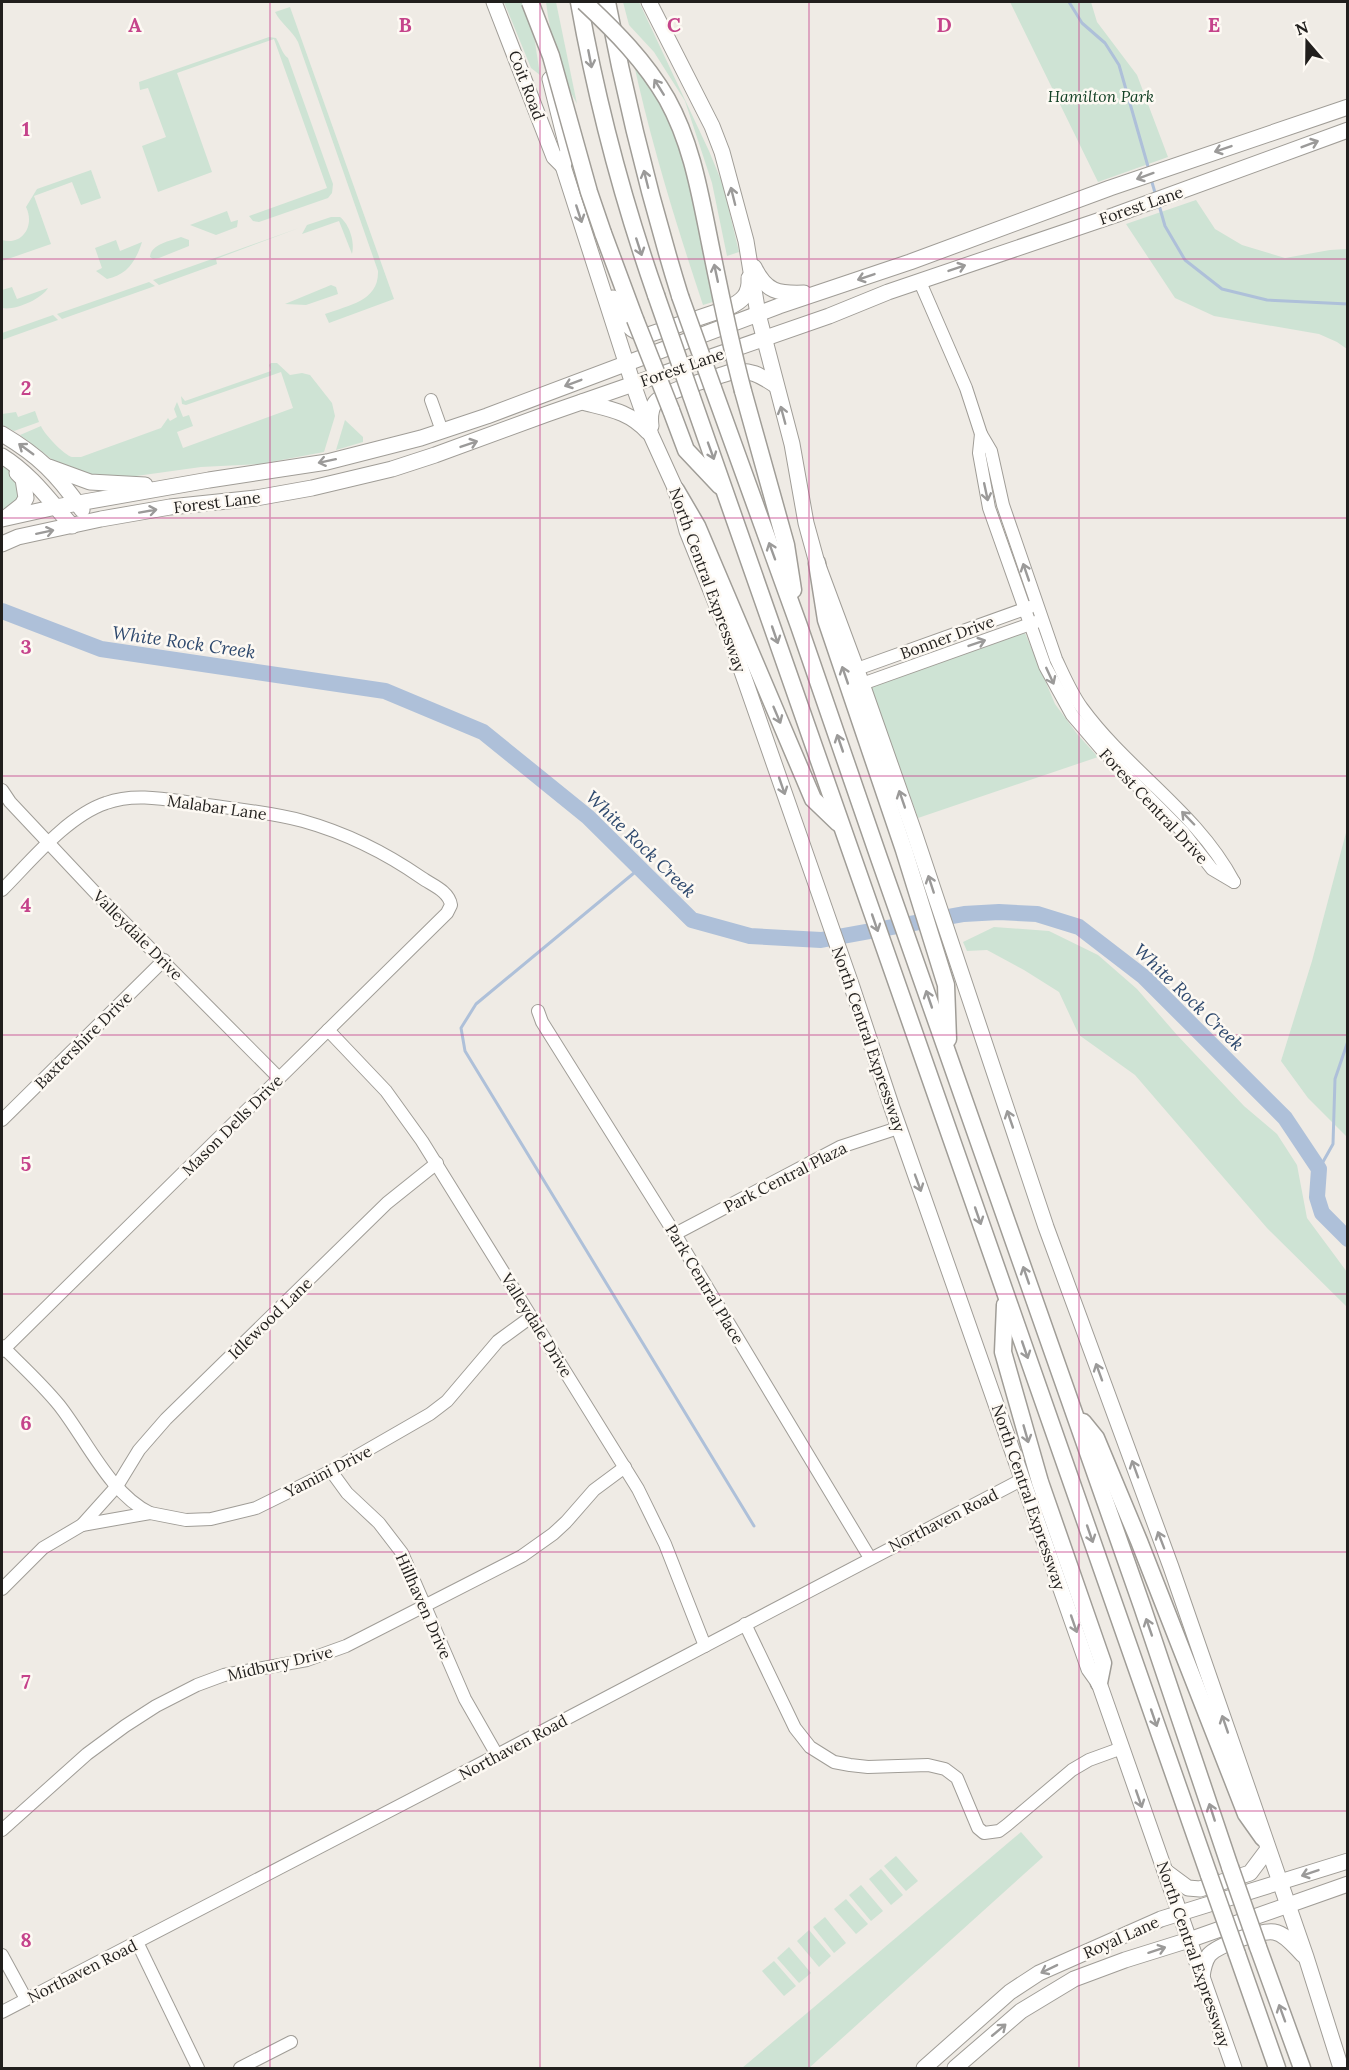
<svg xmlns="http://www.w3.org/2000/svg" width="1349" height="2070" font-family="Lora,serif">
	<rect width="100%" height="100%" fill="#efebe5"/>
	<g fill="#cee3d4">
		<polygon points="504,2 522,2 533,29 540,75 531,68"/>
		<path d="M 546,2 L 556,2 L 577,104 C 560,74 550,36 546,2 Z"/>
		<polygon points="623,2 639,2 709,151 723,185 739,252 727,256 712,183 685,101 654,52 629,25"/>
		<polygon points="1010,2 1091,2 1097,22 1137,75 1168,157 1098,182"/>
		<path d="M 290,7 L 394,299 L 329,323 L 325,314 C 349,305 379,301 378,271 L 298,42 C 292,30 281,24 275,12 Z"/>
		<path d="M 269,37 L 276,38 C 280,44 282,54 288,58 L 333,184 L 332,193 L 328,198 L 259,222 L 253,221 L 249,216 L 327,188 L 274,39 L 177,73 L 212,172 L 158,192 L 142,146 L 166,137 L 148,88 L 140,90 L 139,82 Z"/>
		<path d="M 633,60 L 660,98 L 682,144 L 716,301 L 703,305 C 676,224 651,143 633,60 Z"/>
		<path d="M 91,170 L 101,198 L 81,205 L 72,182 L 34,196 L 51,244 L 2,261 L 2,240 C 23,246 35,225 26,207 L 37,189 Z"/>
		<polygon points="1196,200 1215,229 1242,245 1285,258 1330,250 1347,249 1347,349 1337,342 1319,334 1214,316 1175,298 1126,224"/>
		<polygon points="227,211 231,222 238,220 237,227 216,235 190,225"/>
		<path d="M 331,217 L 340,217 C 350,225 355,243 352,254 L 339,221 L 302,234 L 307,225 Z"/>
		<polygon points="299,228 216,259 217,264 159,285 153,280"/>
		<path d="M 181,237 L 189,240 L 189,246 L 159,258 L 153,259 L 150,257 C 151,244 170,241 181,237 Z"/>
		<path d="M 116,240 L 120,251 L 142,242 C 136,261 127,275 107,279 L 96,271 L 102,268 L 95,248 Z"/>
		<polygon points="149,282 155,286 62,319 57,314"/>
		<polygon points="331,285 336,287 338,294 306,305 285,304"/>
		<path d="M 12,287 L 17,299 L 48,288 C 42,299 14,311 2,308 L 2,290 Z"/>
		<polygon points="53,315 58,320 2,340 2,333"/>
		<path d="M 271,363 L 277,363 L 290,375 L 302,373 L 310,375 L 332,403 L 335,416 L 324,452 L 260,464 L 201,467 L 129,477 L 115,475 L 102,477 L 65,467 L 54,461 L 20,435 L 41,426 C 44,434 64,455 72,457 C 73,457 80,457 81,457 L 161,428 L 168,418 L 170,421 L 177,417 L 174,409 L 177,402 L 183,417 L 189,415 L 193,426 L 177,432 L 183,448 L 293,408 L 281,372 L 186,405 L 182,404 L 181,396 L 185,401 L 271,371 L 269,365 Z"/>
		<polygon points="35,411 39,422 14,431 2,425 2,414 16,412 18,417"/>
		<polygon points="345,420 363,437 363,442 336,450"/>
		<polygon points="2,465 17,475 21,499 2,513"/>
		<polygon points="1025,633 1055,704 1078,735 1098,757 918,818 870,686"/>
		<polygon points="1347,829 1348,1136 1347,1137 1308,1098 1281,1061 1312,961"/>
		<polygon points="994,927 1049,931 1098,955 1137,989 1177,1035 1244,1106 1277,1134 1297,1165 1307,1218 1347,1272 1347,1307 1267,1228 1135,1075 1079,1035 1059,992 1024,970 987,950 967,951 963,942"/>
		<polygon points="1021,1832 1043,1857 809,2068 742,2068"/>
		<polygon points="896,1856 918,1881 906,1891 884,1866"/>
		<polygon points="881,1869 903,1895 891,1905 869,1879"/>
		<polygon points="861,1885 883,1911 871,1921 849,1895"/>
		<polygon points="846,1899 868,1924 856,1934 834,1909"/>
		<polygon points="825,1917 846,1943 834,1953 813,1927"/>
		<polygon points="809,1930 831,1956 819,1967 797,1941"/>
		<polygon points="789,1947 811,1973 799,1983 777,1958"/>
		<polygon points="774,1961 796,1986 784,1996 762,1971"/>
	</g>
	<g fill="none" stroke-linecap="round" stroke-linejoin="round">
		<g stroke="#aec0d9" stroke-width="3">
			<polyline points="1069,2 1082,23 1105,43 1119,65 1149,170"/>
			<polyline points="1151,179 1156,196"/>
			<polyline points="1159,205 1165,226 1185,260 1222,289 1267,300 1348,304"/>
			<polyline points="640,868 476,1004 461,1028 465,1051 754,1526"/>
			<polyline points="1319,1169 1333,1144 1335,1079 1348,1041"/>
		</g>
		<polyline stroke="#aec0d9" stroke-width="16" points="2,611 101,649 385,691 483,732 588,817 692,920 750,936 821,940 964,914 999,912 1037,914 1079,927 1144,977 1285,1118 1319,1169 1317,1197 1322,1213 1348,1239"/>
		<g stroke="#a09d97" stroke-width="14">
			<g id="minor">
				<path d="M 920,282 L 966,388 L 981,434 L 991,451 L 1003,505 L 1056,659 C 1064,676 1071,693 1082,708 C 1128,771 1197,812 1234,882"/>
				<polyline points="431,400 442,431"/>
				<polyline points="981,434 979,453 989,508 1045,666 1072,715 1102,750 1183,832 1212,869 1234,882"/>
				<polyline points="857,669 1030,607"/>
				<polyline points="862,684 1036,622"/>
				<polyline points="2,790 10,802 105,903 279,1078"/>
				<path d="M 2,890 C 30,862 67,816 106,803 C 136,792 169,800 200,804 C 234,809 270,812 303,821 C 346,833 386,853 422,878 C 432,885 449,891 451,905 L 447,913 L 2,1351"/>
				<polyline points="538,1011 542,1022 675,1234 870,1558"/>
				<polyline points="328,1030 386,1091 422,1141 638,1489 665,1544 705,1646"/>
				<polyline points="2,1120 164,960"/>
				<polyline points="675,1234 840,1147 898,1128"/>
				<path d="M 2,1346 C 21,1365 42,1384 59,1405 C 86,1439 110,1494 150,1513"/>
				<polyline points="331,1471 347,1493 379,1523 402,1553 465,1699 497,1755"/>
				<polyline points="82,1525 150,1513 186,1520 211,1519 256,1508 331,1471 430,1414 447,1401 498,1341 531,1317"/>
				<polyline points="2,1589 43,1548 82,1525 117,1486 139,1450 166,1419 387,1203 437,1163"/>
				<polyline points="745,1624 795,1728 810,1747 834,1762 850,1765 868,1767 928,1765 945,1769 957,1778 978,1828 984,1833 999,1831 1007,1825 1072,1770 1089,1760 1122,1748"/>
				<polyline points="2,1830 87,1754 125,1726 156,1706 197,1685 224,1675 307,1660 346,1646 522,1556 553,1534 566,1522 594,1490 625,1467"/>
				<polyline points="137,1942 198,2068"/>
				<polyline points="2,1955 26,1999"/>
				<polyline points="2,2012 497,1755 1023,1479"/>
				<polyline points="240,2068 291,2042"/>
			</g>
		</g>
		<g stroke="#a09d97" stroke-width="17">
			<g id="major">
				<polyline points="494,2 554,157 563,166"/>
				<polyline points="649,2 712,126 722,152 746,241 758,314 792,444 806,523 817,563 862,684 914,832 1046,1227 1171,1567 1306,1957 1341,2068"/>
				<polyline points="550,79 568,151 563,166 633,384 651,435 676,490 687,531 732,643 852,987 892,1108 1089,1669 1099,1683 1234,2068"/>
				<path d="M 754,267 C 766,292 778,294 804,293"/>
				<path d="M 613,298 C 623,317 625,332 648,335 L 728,308 C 742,301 750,295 749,278"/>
				<path d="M 582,402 C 609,409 629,411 648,432"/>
				<path d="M 651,426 C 650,418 650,410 655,403 C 664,390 715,378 731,372 C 750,369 760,375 775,385"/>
				<path d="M 2,434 C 39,456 57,474 82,510"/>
				<path d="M 2,456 C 31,474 50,501 72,526"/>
				<polyline points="49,467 90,482 145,485"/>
				<polyline points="8,516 22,505 26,498 23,479 17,473"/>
				<polyline points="2,519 56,507 209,480 327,462 421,438 487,416 779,306 910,262 1110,188 1348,107"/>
				<polyline points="2,544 18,537 101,519 170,507 256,498 312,488 392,469 435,455 547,414 829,316 888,292 1115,215 1348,130"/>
				<polyline points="1165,1871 1188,1888 1200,1889 1250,1873 1268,1849"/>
				<path d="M 1202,1977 C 1203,1969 1204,1962 1209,1955 C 1218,1945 1261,1930 1274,1932 C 1286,1934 1295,1947 1303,1955"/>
				<polyline points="924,2068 1010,1992 1039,1973 1161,1919 1348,1861"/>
				<polyline points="955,2068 1021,2011 1074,1979 1125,1960 1189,1940 1348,1884"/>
			</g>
		</g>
		<g stroke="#a09d97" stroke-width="19">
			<g id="highway">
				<path d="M 579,2 C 597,103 622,198 656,295"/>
				<path d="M 607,2 C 626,101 650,199 680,296"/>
				<polyline points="603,233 635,319"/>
				<polyline points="713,388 799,626 879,858 1142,1606 1230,1867"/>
				<polyline points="743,391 786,545 793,590"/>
				<polyline points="691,395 1209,1875"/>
				<polyline points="671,410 686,450 720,486"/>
				<polyline points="676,490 697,526 813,799 838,823"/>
				<polyline points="817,563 826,620 904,850 946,985 948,1039"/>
				<polyline points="1005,1305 1003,1352 1040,1482 1103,1663 1099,1683"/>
				<polyline points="1083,1422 1096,1438 1139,1541 1246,1814 1263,1838"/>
				<polyline points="1258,1947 1302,2068"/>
				<polyline points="1237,1954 1277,2068"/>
			</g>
		</g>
		<use href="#minor" stroke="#fff" stroke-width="12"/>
		<use href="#major" stroke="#fff" stroke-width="15"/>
		<use href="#highway" stroke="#fff" stroke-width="16"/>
		<g stroke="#a09d97" stroke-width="19" stroke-linecap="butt">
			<g id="highway-bridge">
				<polyline points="530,2 551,56 589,192 603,233"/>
				<path d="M 584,2 C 615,31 645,61 667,99 C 692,144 700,194 710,243 C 720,293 730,342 743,391"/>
				<polyline points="656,295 691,395"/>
				<polyline points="680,296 713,388"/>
				<polyline points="635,319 671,410"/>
				<polyline points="1230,1867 1258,1947"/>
				<polyline points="1209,1875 1237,1954"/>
			</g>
		</g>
		<use href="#highway-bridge" stroke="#fff" stroke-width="16"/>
	</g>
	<defs><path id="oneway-shaft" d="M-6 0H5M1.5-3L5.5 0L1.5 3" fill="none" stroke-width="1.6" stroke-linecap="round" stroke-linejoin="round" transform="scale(1.5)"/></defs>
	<g stroke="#9b9a99">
		<use href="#oneway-shaft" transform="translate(590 59) rotate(79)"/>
		<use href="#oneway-shaft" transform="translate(659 87) rotate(-122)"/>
		<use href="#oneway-shaft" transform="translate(1310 144) rotate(-21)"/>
		<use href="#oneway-shaft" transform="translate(1223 149) rotate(161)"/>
		<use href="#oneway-shaft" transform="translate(1145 176) rotate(160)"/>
		<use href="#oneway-shaft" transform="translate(646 179) rotate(-104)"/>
		<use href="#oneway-shaft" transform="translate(733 196) rotate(-104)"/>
		<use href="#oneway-shaft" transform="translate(579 214) rotate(72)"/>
		<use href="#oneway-shaft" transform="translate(639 247) rotate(72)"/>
		<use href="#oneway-shaft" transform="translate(957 268) rotate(-19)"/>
		<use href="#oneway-shaft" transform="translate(716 273) rotate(-102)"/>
		<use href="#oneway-shaft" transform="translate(866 277) rotate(161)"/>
		<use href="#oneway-shaft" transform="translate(573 383) rotate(159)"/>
		<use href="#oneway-shaft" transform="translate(783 415) rotate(-105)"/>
		<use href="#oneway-shaft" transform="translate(469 444) rotate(-19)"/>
		<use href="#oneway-shaft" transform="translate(26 449) rotate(-144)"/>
		<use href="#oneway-shaft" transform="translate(711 451) rotate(70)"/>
		<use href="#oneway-shaft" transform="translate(327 461) rotate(168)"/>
		<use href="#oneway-shaft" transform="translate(986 492) rotate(78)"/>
		<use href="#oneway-shaft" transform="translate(148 511) rotate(-10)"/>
		<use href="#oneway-shaft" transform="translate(45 532) rotate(-12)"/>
		<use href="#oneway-shaft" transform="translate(772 551) rotate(-110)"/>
		<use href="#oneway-shaft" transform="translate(1026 572) rotate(-109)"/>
		<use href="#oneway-shaft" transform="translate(775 635) rotate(71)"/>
		<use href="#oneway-shaft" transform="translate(977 643) rotate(-19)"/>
		<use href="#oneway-shaft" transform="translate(845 675) rotate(-109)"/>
		<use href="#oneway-shaft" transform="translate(1050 676) rotate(65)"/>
		<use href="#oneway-shaft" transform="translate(777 715) rotate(67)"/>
		<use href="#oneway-shaft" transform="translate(840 743) rotate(-109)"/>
		<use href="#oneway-shaft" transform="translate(782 786) rotate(71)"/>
		<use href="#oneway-shaft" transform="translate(902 799) rotate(-109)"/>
		<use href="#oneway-shaft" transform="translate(1188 818) rotate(-134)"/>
		<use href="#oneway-shaft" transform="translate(931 884) rotate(-108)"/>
		<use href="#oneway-shaft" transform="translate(875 923) rotate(71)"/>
		<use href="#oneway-shaft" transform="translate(929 999) rotate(-109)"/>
		<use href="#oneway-shaft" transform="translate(1010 1119) rotate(-109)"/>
		<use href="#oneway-shaft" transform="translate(918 1183) rotate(70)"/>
		<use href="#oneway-shaft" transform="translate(978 1216) rotate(71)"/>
		<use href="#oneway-shaft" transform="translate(1026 1275) rotate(-109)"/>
		<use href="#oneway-shaft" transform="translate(1025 1350) rotate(71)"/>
		<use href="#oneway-shaft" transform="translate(1099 1372) rotate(-110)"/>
		<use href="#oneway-shaft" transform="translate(1026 1434) rotate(74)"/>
		<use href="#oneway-shaft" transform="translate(1135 1469) rotate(-110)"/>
		<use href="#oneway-shaft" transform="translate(1090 1534) rotate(71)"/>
		<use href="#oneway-shaft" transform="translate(1161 1540) rotate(-111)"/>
		<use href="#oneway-shaft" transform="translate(1074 1624) rotate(71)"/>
		<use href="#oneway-shaft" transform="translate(1149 1627) rotate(-109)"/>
		<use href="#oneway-shaft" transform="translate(1154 1718) rotate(71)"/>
		<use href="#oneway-shaft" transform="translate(1225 1724) rotate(-109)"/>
		<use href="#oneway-shaft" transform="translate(1139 1799) rotate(71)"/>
		<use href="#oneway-shaft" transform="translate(1212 1812) rotate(-108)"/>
		<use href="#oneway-shaft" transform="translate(1310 1873) rotate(161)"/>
		<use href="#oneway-shaft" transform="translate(1157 1950) rotate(-18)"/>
		<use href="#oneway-shaft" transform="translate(1049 1969) rotate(154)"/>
		<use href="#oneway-shaft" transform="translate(1282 2013) rotate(-110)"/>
		<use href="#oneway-shaft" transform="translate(999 2030) rotate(-40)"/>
	</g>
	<path fill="none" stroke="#c5438b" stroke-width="1.5" stroke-opacity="0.55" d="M 270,2 L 270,2068M 540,2 L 540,2068M 809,2 L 809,2068M 1079,2 L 1079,2068M 2,259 L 1348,259M 2,518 L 1348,518M 2,776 L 1348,776M 2,1035 L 1348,1035M 2,1294 L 1348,1294M 2,1552 L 1348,1552M 2,1811 L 1348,1811"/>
	<g text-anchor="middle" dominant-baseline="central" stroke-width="5" stroke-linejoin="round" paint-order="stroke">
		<g font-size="16" fill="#211f1d" stroke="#fdf9f3">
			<text transform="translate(527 85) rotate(69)">Coit Road</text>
			<text transform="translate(1141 205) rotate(-19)">Forest Lane</text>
			<text transform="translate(682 367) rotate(-19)">Forest Lane</text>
			<text transform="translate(217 502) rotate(-7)">Forest Lane</text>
			<text transform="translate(708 580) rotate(70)">North Central Expressway</text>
			<text transform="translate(947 637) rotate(-20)">Bonner Drive</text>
			<text transform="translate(1154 806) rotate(47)">Forest Central Drive</text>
			<text transform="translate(217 807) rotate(8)">Malabar Lane</text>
			<text transform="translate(138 935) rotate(45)">Valleydale Drive</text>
			<text transform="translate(869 1039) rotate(71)">North Central Expressway</text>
			<text transform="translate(83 1040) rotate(-45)">Baxtershire Drive</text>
			<text transform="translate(232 1125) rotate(-45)">Mason Dells Drive</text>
			<text transform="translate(785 1177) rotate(-27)">Park Central Plaza</text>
			<text transform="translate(705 1284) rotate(59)">Park Central Place</text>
			<text transform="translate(270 1318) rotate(-44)">Idlewood Lane</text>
			<text transform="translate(537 1325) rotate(58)">Valleydale Drive</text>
			<text transform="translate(328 1471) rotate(-27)">Yamini Drive</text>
			<text transform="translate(1029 1497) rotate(71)">North Central Expressway</text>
			<text transform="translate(943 1520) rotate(-27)">Northaven Road</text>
			<text transform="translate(424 1606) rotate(66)">Hillhaven Drive</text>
			<text transform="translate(280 1663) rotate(-13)">Midbury Drive</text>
			<text transform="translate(513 1747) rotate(-28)">Northaven Road</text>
			<text transform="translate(1121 1937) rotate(-24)">Royal Lane</text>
			<text transform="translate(1194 1954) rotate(71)">North Central Expressway</text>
			<text transform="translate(82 1971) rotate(-27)">Northaven Road</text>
		</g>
		<g font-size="16" font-style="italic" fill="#134125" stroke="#fdf9f3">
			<text x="1101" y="96">Hamilton Park</text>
		</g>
		<g font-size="18" font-style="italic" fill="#2e496e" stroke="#fdf9f3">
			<text transform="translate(184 642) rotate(8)">White Rock Creek</text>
			<text transform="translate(641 844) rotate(44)">White Rock Creek</text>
			<text transform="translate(1189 997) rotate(44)">White Rock Creek</text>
		</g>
	</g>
	<g font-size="20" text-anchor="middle" font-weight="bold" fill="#c5438b" stroke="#fdf9f3" stroke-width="5" stroke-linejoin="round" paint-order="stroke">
		<text x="135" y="32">A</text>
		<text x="405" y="32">B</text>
		<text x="674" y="32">C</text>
		<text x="944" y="32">D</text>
		<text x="1214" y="32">E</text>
		<text x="26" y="136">1</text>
		<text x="26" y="395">2</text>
		<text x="26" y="654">3</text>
		<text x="26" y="912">4</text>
		<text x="26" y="1171">5</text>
		<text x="26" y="1430">6</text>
		<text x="26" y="1689">7</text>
		<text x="26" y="1947">8</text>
	</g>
	<rect width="1349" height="2070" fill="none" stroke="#211f1d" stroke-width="6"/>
	<g transform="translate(1307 42) rotate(340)" stroke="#fdf9f3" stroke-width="4.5" paint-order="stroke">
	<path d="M0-4.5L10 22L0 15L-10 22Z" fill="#211f1d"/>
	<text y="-9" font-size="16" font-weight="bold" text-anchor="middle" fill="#211f1d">N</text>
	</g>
</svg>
